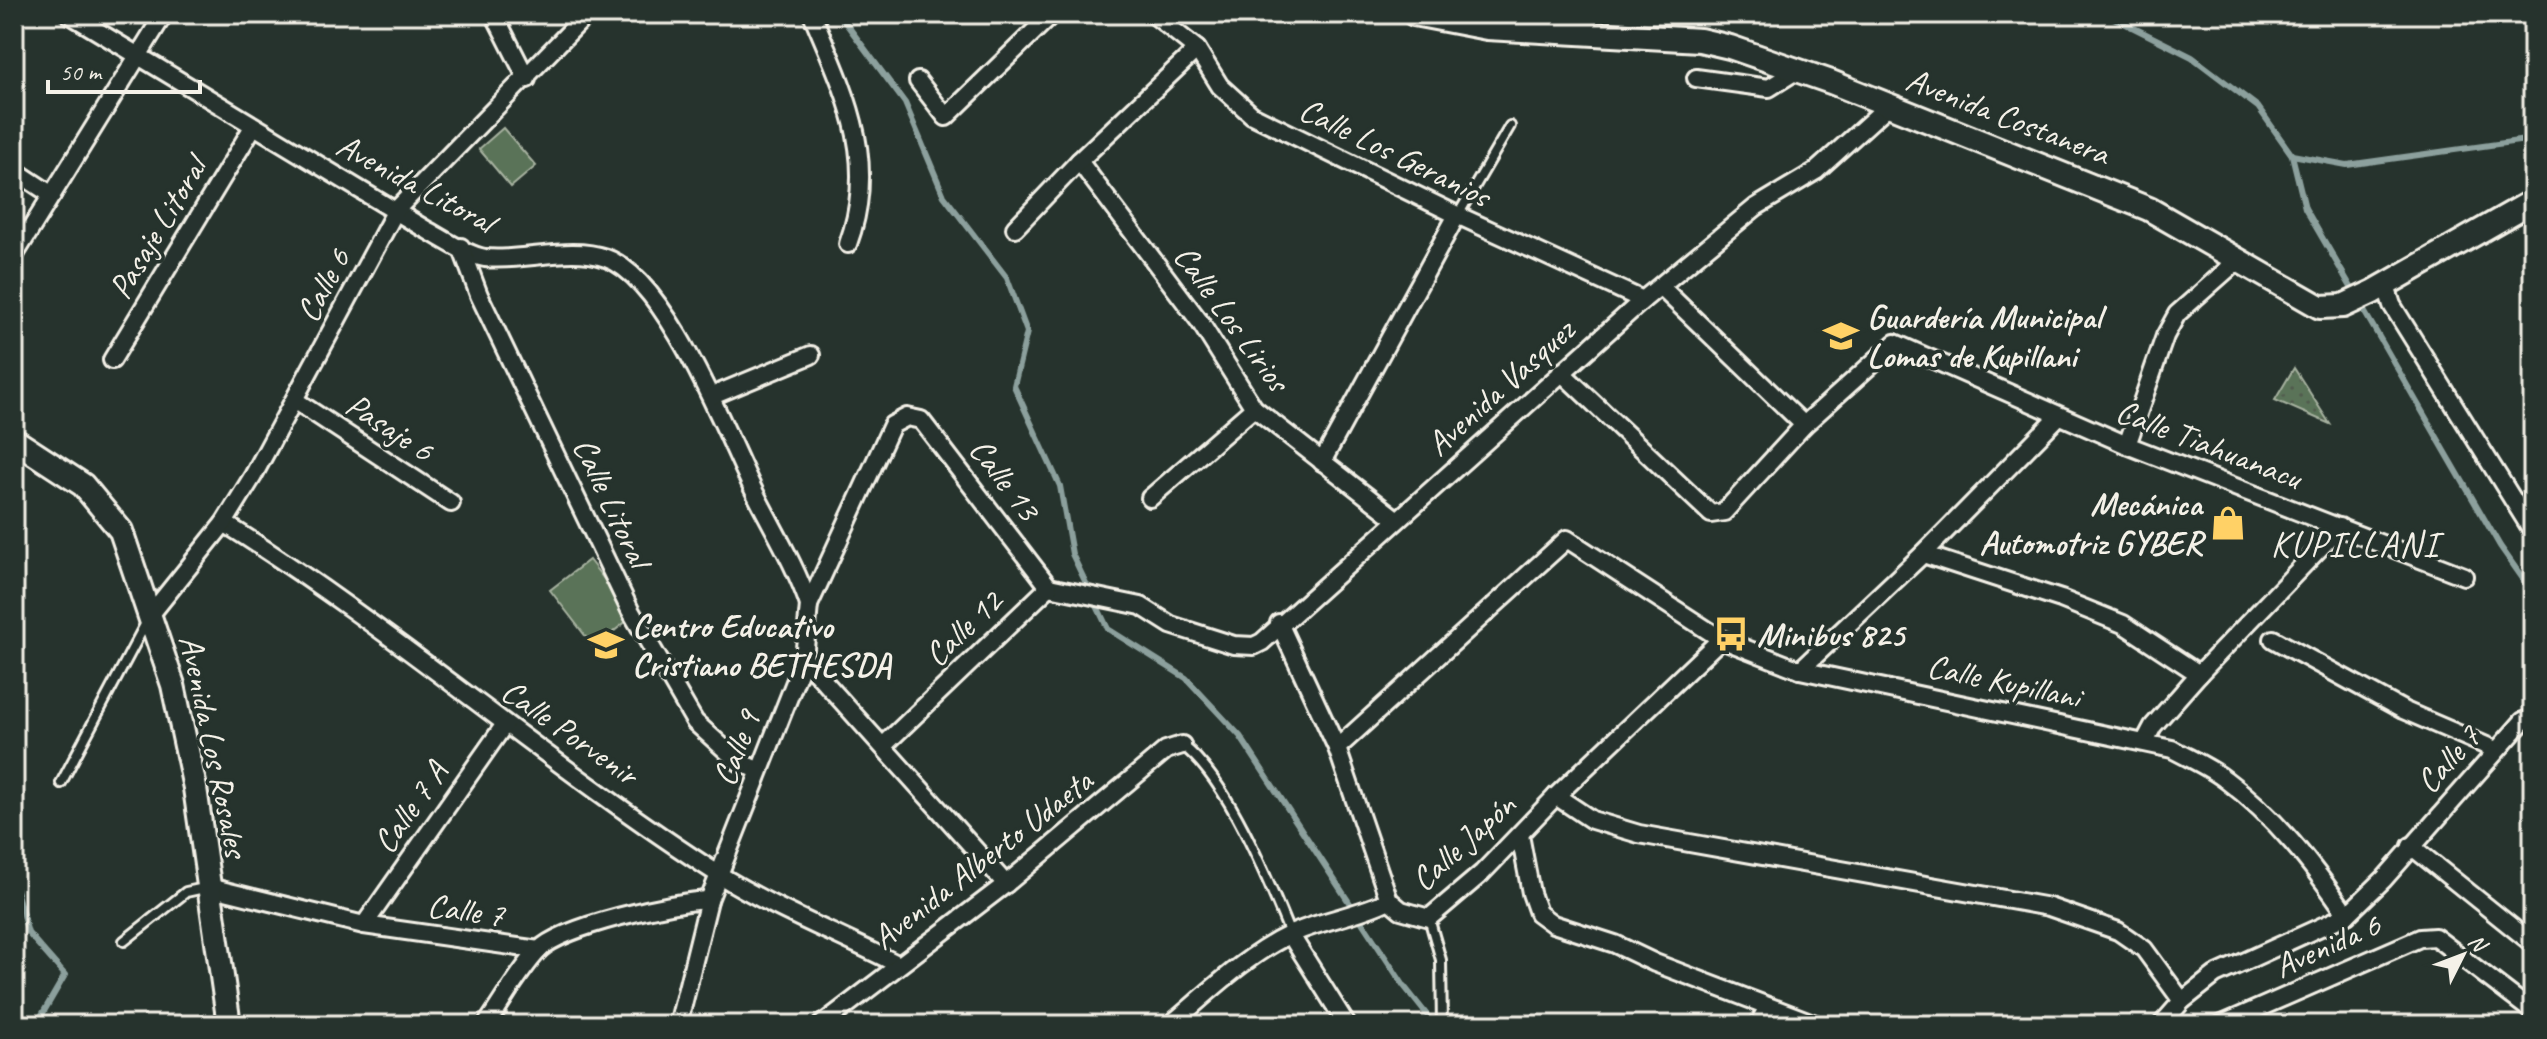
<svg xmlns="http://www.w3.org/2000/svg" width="2547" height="1039" font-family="Caveat,sans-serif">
	<defs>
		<pattern id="grass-dots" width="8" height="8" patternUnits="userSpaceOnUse" patternTransform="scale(2)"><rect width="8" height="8" fill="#5a7358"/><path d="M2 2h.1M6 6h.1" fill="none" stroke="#515b4e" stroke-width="1.8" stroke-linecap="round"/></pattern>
	</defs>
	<rect width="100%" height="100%" fill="#26332d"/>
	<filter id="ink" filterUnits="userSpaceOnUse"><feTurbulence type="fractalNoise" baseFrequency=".0125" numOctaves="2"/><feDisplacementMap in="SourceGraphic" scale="16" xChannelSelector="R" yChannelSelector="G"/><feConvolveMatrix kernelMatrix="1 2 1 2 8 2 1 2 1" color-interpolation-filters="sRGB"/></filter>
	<g filter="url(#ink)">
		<polygon fill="url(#grass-dots)" stroke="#a7b2a0" stroke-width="2" points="2294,368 2330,424 2275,400"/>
		<g fill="#5a7358" stroke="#a7b2a0" stroke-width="2">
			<polygon points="503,128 536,166 511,187 479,149"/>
			<polygon points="589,560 633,616 594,647 550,590"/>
		</g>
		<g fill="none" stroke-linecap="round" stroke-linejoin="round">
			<g stroke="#8ca09d" stroke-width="6">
				<polyline points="839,14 905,103 944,196 1007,278 1027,332 1014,386 1060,486 1072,554 1108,629 1186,678 1240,736 1404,986 1435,1025"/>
				<polyline points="2106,14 2192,57 2258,107 2292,155 2305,208 2355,294"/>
				<polyline points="2292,155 2347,165 2533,139"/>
				<polyline points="2360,304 2500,546 2533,593"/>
				<polyline points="14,883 28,933 65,975 36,1025"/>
			</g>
			<g stroke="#f4f1e8" stroke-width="14">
				<g id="lane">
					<polyline points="1458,215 1510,126"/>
					<path d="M 1182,745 C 1227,778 1268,880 1290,934"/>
					<polyline points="61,783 147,621"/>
					<polyline points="1429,918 1441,960 1442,1025"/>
					<polyline points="124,941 186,892 209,887"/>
				</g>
			</g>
			<g stroke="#f4f1e8" stroke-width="22">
				<g id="street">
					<path d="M 69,14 L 425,229 C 442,238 466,255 485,258 C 525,262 569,245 606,258 C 667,279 726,434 754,491 C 773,529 795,564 809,605"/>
					<polyline points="494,14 527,79"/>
					<path d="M 812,14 C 845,92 879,159 848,244"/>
					<polyline points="1153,14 1197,49 1220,86 1252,115 1457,215 1643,300"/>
					<polyline points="1696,78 1769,88 1796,71"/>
					<polyline points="918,81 946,117 1052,14"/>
					<polyline points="1079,161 1200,322 1254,408 1396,519"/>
					<polyline points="14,170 52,195"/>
					<polyline points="1015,228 1079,161 1197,49"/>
					<polyline points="461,247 479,295 630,610 695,722 739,762 758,770"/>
					<polyline points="14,256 164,14"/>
					<polyline points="2385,283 2392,305 2533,532"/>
					<polyline points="1662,288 1804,425"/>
					<polyline points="112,360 253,127"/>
					<polyline points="1561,372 1711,514 1724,512 1804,425 1895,343 2127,445 2464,576"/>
					<polyline points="712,396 811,355"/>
					<polyline points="296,401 451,503"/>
					<polyline points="2127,445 2165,336 2177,314 2237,261"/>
					<polyline points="1322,462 1457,215"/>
					<polyline points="1150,498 1254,408"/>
					<path d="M 224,523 C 395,630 548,765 718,874 C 774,909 838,934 897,964"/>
					<polyline points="1923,554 2061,599 2123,624 2199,674"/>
					<polyline points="1049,587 1141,606 1171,625 1234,645 1254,646 1262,642 1643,300 1756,207 1816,171 1888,106"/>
					<polyline points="151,614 224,523 253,476 396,210 587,14"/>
					<polyline points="1279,623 1337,748 1389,900"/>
					<polyline points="2273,639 2403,710 2496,750"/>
					<polyline points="804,659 1006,884"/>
					<polyline points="1800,670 1923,554 2059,416"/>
					<polyline points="2145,741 2153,726 2199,674 2340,527"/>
					<polyline points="883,746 1049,587"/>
					<path d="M 1337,748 L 1567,539 L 1721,639 L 1800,670 L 2172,749 C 2190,759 2210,767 2226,780 C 2275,816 2313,865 2347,915"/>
					<polyline points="1556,796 1592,820 1639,834 2049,907 2118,931 2144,949 2182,1001"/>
					<polyline points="1520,835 1531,893 1538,913 1553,924 1615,944 1655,963 1818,1025"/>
					<polyline points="2411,846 2533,944"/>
					<polyline points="209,887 364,925 539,950"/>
					<polyline points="364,925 505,724"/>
					<polyline points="1290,934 1347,1025"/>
					<path d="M 486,1025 C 503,1001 519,971 539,950 C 562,926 675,901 709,900"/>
					<polyline points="678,1025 709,900 804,659 809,605 892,425 907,417 921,420 1049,587"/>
					<polyline points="821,1025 1006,884 1166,750 1182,745"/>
					<path d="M 1170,1025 C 1207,994 1245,956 1289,935 C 1321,920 1357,916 1389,900 L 1401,910 L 1429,918 L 1482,873 L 1556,796 L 1721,639"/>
					<polyline points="1758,1025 1768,1007"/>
					<polyline points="2161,1025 2182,1001 2215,975 2347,915 2384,879 2523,721 2533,718"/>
					<polyline points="2220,1025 2420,938 2435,937 2533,1012"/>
				</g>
			</g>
			<g stroke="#f4f1e8" stroke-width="28">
				<g id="secondary">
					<polyline points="1414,14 1487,28 1700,40 1730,47 1831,82 2149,209 2320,307 2343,306 2373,292 2533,201"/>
					<polyline points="14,440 83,485 121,531 173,685 195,788 229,1025"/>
				</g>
			</g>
			<use href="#lane" stroke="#26332d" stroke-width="8"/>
			<use href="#street" stroke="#26332d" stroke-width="16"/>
			<use href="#secondary" stroke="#26332d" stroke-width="22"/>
		</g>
	</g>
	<defs>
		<g id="school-bare" transform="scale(2.76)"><path d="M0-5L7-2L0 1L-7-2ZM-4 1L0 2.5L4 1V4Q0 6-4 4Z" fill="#ffd166" stroke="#26332d" stroke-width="2.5" paint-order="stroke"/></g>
		<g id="shop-bare" transform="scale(2.76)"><path d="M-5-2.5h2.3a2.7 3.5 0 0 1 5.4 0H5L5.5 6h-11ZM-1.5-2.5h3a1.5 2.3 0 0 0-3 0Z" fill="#ffd166" stroke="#26332d" stroke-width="2.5" paint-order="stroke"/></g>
		<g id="bus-bare" transform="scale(2.76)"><path d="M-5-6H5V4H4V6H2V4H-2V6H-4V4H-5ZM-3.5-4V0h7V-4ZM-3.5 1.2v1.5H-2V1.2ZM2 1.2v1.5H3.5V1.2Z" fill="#ffd166" stroke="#26332d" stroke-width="2.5" paint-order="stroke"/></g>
	</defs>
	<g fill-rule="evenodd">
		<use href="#school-bare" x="1841" y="336"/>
		<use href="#shop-bare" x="2228" y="523"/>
		<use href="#bus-bare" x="1731" y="634"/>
		<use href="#school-bare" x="606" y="645"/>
	</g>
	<g text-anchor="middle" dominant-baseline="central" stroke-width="7" stroke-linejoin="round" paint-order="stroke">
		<g font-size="34" fill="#f4f1e8" stroke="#26332d">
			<text transform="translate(2008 116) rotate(21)">Avenida Costanera</text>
			<text transform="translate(1395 152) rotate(26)">Calle Los Geranios</text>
			<text transform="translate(416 183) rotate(28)">Avenida Litoral</text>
			<text transform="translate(157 228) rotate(-59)">Pasaje Litoral</text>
			<text transform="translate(323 285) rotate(-62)">Calle 6</text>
			<text transform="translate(1232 318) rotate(54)">Calle Los Lirios</text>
			<text transform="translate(1500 387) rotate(-42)">Avenida Vasquez</text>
			<text transform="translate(390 427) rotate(33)">Pasaje 6</text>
			<text transform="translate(2209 444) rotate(21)">Calle Tiahuanacu</text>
			<text transform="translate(1005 479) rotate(53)">Calle 13</text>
			<text transform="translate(612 502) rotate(65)">Calle Litoral</text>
			<text transform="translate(963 628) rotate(-44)">Calle 12</text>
			<text transform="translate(2004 681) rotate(12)">Calle Kupillani</text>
			<text transform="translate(570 732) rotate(35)">Calle Porvenir</text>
			<text transform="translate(214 746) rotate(78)">Avenida Los Rosales</text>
			<text transform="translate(736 748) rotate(-69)">Calle 9</text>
			<text transform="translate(2448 759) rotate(-48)">Calle 7</text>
			<text transform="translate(410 807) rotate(-55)">Calle 7 A</text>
			<text transform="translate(1463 842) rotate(-42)">Calle Japón</text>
			<text transform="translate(982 859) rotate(-38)">Avenida Alberto Udaeta</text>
			<text transform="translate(466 910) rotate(8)">Calle 7</text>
			<text transform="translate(2327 945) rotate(-24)">Avenida 6</text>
		</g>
		<g font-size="34" font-weight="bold" fill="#f4f1e8" stroke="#26332d" text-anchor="start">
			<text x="1867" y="316">Guardería Municipal<tspan x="1867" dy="39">Lomas de Kupillani</tspan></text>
			<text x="2202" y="503" text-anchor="end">Mecánica<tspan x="2202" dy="39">Automotriz GYBER</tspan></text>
			<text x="632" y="625">Centro Educativo<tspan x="632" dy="39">Cristiano BETHESDA</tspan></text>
			<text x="1757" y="634">Minibus 825</text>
		</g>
		<g font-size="36" letter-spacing="2" fill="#f4f1e8" stroke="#26332d">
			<text x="2355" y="544">KUPILLANI</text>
		</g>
	</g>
	<rect width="2547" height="1039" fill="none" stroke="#26332d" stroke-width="48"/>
	<rect x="24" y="24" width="2499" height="991" fill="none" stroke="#f4f1e8" stroke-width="3" filter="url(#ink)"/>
	<g transform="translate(2463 955) rotate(48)" stroke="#26332d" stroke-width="6" paint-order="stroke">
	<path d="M0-6L14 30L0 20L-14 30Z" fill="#f4f1e8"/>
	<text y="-12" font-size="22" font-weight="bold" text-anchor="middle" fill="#f4f1e8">N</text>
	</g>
	<path d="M48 80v12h152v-12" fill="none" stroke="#f4f1e8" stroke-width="4"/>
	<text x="60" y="80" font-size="24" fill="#f4f1e8" stroke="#26332d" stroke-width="6" paint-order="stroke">50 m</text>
</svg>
